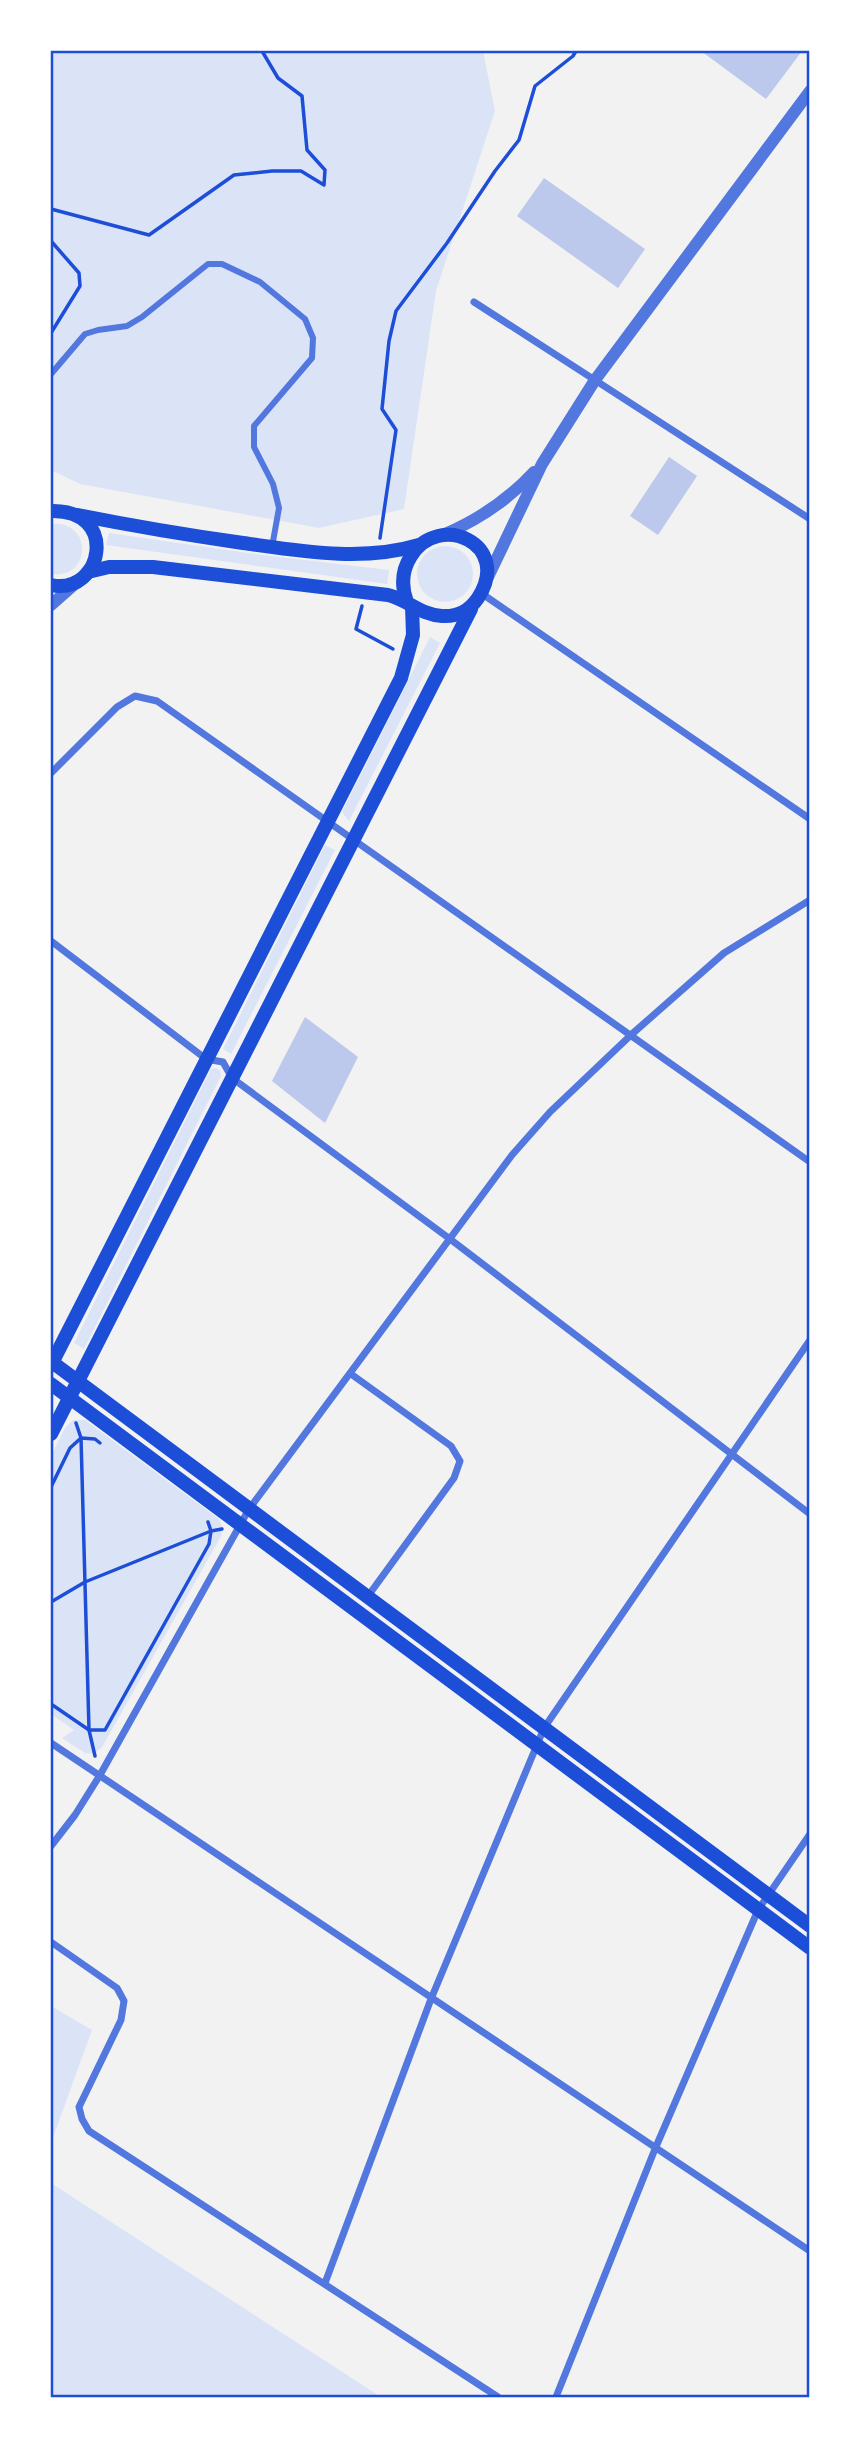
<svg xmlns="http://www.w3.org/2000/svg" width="861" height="2448" font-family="Signika,sans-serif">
	<rect width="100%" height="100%" fill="#f2f2f2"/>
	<g fill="#dbe4f7">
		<polygon points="51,51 483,51 495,111 436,291 404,509 319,528 80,484 51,470"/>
		<path d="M 51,524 C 92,519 93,579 51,574 Z"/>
		<polygon points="109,533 255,554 389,570 387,584 106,545"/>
		<circle cx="445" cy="574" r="28"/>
		<polygon points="430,637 440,643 349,821 342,812"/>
		<polygon points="325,845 335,850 231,1054 223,1049"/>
		<polygon points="216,1068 220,1071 221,1076 84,1349 74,1343 211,1069"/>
		<polygon points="73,1420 85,1420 219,1519 223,1529 220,1538 102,1747 94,1754 85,1753 62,1738 74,1730 51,1714 51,1456 65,1428"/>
		<polygon points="51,2006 92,2030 51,2143"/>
		<polygon points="51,2183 381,2397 51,2397"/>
	</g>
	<g fill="#bdc9ec">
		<polygon points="701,51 802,51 766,99"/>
		<polygon points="544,178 645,249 618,288 517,216"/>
		<polygon points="669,457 697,476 658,535 630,516"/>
		<polygon points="305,1017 358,1057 325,1123 272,1081"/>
	</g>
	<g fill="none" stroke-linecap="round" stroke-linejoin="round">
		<g stroke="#1d4ed8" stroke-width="3.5">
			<polyline points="51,209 149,235 234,175 272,171 301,171 324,185 325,170 307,150 302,96 278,78 262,51"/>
			<polyline points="51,241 79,273 80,286 51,333"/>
			<polyline points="380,538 396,430 382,409 389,341 396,311 447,243 495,171 519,140 535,86 573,56 576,51"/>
			<polyline points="362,606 356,629 393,649"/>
			<polyline points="76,1423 81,1438 89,1730 95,1756"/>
			<polyline points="51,1487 70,1448 81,1438 95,1439 100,1443"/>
			<polyline points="51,1602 85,1582 211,1531 222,1529"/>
			<polyline points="51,1704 89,1730 105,1730 209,1544 211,1531 208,1522"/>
		</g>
		<polyline stroke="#5277de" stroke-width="6" points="51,374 85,334 98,330 127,326 142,317 208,264 222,264 260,282 305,319 313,338 312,358 254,426 254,447 273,484 279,508 272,547"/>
		<g stroke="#5277de" stroke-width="7">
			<polyline points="474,302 810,519"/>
			<polyline points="481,593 810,819"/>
			<polyline points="51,773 117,707 135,696 157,701 810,1162"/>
			<polyline points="51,941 206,1059 223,1062 232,1078 450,1239 810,1514"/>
			<polyline points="351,1374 451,1446 460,1461 454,1478 368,1596"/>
			<polyline points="51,1743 810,2251"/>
			<polyline points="51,1846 75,1815 100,1775 249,1509 512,1155 550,1112 632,1034 724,953 810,900"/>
			<polyline points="51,1942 117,1988 124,2001 121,2020 79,2107 82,2119 89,2131 498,2397"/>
			<polyline points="325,2283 431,1999 544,1728 810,1340"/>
			<polyline points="556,2397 655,2149 758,1910 810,1834"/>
		</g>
		<g stroke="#5277de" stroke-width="12">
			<path d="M 445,534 C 480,519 508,500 534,472"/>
			<polyline points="488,577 542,464 595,380 810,91"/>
			<polyline points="51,605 77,582"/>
		</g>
		<g stroke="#1d4ed8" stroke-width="14">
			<path d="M 51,511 C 120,509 103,596 51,585"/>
			<path d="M 78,515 C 133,526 187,535 243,543 C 301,551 362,562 419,545"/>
			<path d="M 88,572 L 109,567 L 153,567 L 388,595 C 408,600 421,615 442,616 C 458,617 469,611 478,598 C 513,544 439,511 411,556 C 402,570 401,586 407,602"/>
			<polyline points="52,1362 810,1926"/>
			<polyline points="51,1365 401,678 413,635 412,606"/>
			<polyline points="51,1384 810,1948"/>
			<polyline points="51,1434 471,609"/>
		</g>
	</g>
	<rect width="861" height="2448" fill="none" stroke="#ffffff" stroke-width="105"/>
	<rect x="52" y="52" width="756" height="2344" fill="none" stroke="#1d4ed8" stroke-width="2.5"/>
</svg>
